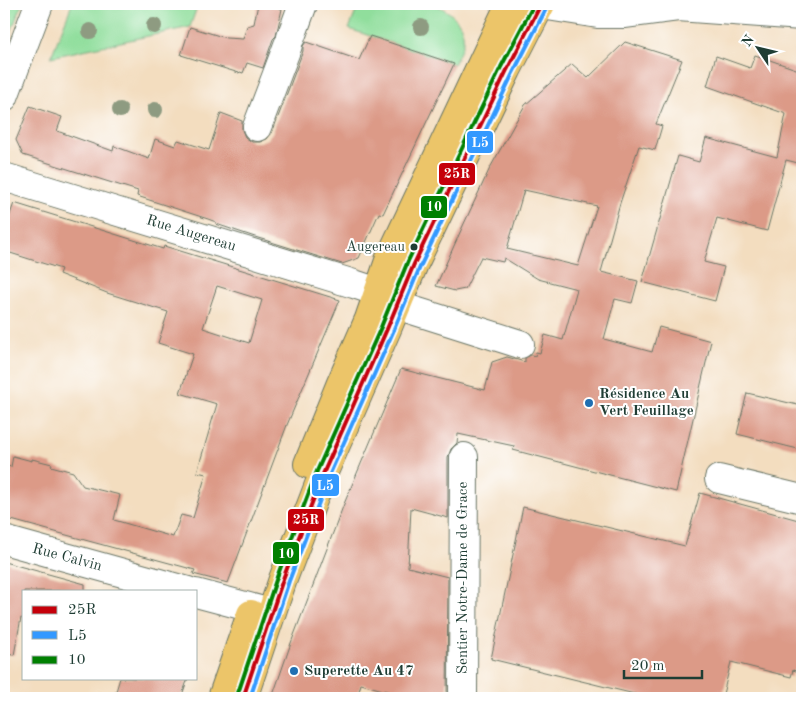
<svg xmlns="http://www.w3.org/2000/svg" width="806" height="702" font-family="'Old Standard TT',serif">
	<rect width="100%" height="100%" fill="#fff"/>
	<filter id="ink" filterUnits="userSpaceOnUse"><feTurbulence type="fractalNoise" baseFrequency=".02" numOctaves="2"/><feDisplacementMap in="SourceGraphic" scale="10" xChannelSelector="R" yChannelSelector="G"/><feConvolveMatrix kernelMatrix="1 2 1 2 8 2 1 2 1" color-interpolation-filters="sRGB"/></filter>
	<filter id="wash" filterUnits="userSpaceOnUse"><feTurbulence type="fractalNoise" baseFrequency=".0096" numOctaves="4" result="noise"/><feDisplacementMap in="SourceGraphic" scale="20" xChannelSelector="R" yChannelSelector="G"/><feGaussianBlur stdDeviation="1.12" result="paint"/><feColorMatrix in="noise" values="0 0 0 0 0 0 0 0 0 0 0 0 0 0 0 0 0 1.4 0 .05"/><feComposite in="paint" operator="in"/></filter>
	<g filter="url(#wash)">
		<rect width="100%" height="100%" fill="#f3ddbf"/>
		<g fill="#90de9c" stroke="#588e68">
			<polygon points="4,4 22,4 4,49"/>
			<polygon points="72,4 198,4 190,27 51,57"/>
			<path d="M 359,4 L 434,4 C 449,11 466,22 463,42 C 462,49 457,58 454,64 L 349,29 Z"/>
		</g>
		<g id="blocks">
			<g fill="#dc9a87" fill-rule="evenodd">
				<polygon points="258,4 266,4 282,9 276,36 273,39 263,68 247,63 243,73 240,72 239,73 181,55 190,27 226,38 243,39 247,26 254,24"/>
				<polygon points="370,36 454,64 383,214 379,213 359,258 342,264 255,237 216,224 216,222 208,219 137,196 138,191 23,155 16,140 30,106 62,117 57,131 113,151 114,146 149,159 155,139 175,146 178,140 209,150 221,113 242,121 242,130 245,137 252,142 260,142 267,139 272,133 303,51 303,46 306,42 359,60"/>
				<path d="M 625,42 L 682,60 L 656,124 L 662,126 L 655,150 L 639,146 L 620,203 L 601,272 L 638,281 L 632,303 L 615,299 L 604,339 L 652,352 L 659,327 L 711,341 L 676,492 L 513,450 L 514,446 L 458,434 L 457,443 L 451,449 L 448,457 L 448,518 L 411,508 L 408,567 L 448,577 L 447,698 L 413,698 L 361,684 L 357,698 L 272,698 L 291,643 L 344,504 L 401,369 L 485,390 L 492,362 L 507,357 L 525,362 L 525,358 L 531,355 L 535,356 L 536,352 L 540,353 L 545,335 L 563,340 L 577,289 L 538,279 L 504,258 L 503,262 L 481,257 L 465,289 L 455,291 L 436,286 L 462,228 L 490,168 L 525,105 L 572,64 L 588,78 ZM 524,190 L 597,206 L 578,266 L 507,249 Z"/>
				<polygon points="755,55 802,71 802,164 786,160 767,231 717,218 704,262 724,267 715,301 642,282 678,156 699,162 706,138 777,157 786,114 707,86 716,56 750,68"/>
				<path d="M 14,203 L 163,249 L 164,246 L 340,300 L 287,425 L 228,583 L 193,574 L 195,570 L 4,518 L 4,465 L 11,467 L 13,456 L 32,461 L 32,459 L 52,464 L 51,466 L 73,472 L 83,486 L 120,495 L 114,520 L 173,537 L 181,515 L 193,518 L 206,474 L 197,472 L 217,404 L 180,393 L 193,354 L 158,343 L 168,312 L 107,293 L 59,274 L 61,269 L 4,251 L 4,232 ZM 217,286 L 262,300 L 249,343 L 203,328 Z"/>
				<polygon points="747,393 802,406 802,450 737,434"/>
				<polygon points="700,493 802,521 802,673 793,670 791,677 731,662 722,698 651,698 491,659 523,507 685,546"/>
				<polygon points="4,562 85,584 85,591 24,591 24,619 21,618 14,655 4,654"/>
				<polygon points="120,678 188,678 181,698 114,698"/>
			</g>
		</g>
	</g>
	<g filter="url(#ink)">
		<use href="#blocks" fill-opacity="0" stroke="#697565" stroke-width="1"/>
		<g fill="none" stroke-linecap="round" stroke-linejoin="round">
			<g stroke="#697565" stroke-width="30">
				<g id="minor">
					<polyline points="535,4 598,14 624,14 678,7 802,16"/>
					<polyline points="291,37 303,4"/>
					<polyline points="4,97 39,4"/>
					<polyline points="257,127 288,45"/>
					<polyline points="4,177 354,284 378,292 396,305 520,344"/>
					<polyline points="719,479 802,499"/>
					<polyline points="4,540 188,591"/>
					<polyline points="196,593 271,613"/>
					<polyline points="463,698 464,457"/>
				</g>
			</g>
			<g stroke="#697565" stroke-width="30">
				<g id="major">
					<polyline points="308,464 341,383 369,319 390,258 510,4"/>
					<polyline points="222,698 251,614"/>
					<polyline points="243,698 283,579 323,474 387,329 414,264 507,70 541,4"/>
				</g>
			</g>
			<use href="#minor" stroke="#fff" stroke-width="28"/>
			<use href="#major" stroke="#ecc569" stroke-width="28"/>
			<g stroke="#fff" stroke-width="8">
				<polyline id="bus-1" points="243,698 283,579 323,474 387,329 414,264 507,70 541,4"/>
			</g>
			<g stroke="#fff" stroke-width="8">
				<polyline id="bus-2" points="250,698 289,581 329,476 393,332 420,267 513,73 547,7"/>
			</g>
			<g stroke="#fff" stroke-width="8">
				<polyline id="bus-3" points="237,696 277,577 317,471 381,327 408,261 501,67 534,4"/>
			</g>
			<use href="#bus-1" stroke="#c5000a" stroke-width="4"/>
			<use href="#bus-2" stroke="#39f" stroke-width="4"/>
			<use href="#bus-3" stroke="#008001" stroke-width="4"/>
		</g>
		<g fill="#8e9b81">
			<circle cx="154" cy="26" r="8"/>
			<circle cx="421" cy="27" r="8"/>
			<circle cx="90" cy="31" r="8"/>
			<circle cx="120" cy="110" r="8"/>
			<circle cx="155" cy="110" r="8"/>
		</g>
	</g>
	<circle fill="#1f3d34" stroke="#fff" stroke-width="2" cx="414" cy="247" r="4.5"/>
	<g fill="#1f6fb2" stroke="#fff" stroke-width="2">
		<circle cx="589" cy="403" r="5"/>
		<circle cx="294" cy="671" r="5"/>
	</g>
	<g text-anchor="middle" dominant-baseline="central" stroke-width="4" stroke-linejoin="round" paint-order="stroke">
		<g font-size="14" fill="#1f3d34" stroke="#fff" text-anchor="end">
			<text x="405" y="247">Augereau</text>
		</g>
		<g font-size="15" fill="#1f3d34" stroke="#fff">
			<text transform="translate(191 234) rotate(17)">Rue Augereau</text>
			<text transform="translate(67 558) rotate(15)">Rue Calvin</text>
			<text transform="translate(463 578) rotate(-90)">Sentier Notre-Dame de Grace</text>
		</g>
		<g font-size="15" font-weight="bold" fill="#1f3d34" stroke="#fff" text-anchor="start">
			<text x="599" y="394">Résidence Au<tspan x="599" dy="17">Vert Feuillage</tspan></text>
			<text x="304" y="671">Superette Au 47</text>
		</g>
	</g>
	<g stroke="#fff" stroke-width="2">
		<rect x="466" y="130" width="28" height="24" rx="5" fill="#39f"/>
		<rect x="438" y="162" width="38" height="24" rx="5" fill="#c5000a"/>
		<rect x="420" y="195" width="28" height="24" rx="5" fill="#008001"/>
		<rect x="311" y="473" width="29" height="24" rx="5" fill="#39f"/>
		<rect x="287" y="508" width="38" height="24" rx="5" fill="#c5000a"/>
		<rect x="272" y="541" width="28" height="24" rx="5" fill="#008001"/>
	</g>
	<g font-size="14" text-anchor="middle" font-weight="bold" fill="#fff">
		<text x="480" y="147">L5</text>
		<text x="457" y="178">25R</text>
		<text x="434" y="211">10</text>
		<text x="325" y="490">L5</text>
		<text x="306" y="524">25R</text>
		<text x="286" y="558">10</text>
	</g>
	<rect width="806" height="702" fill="none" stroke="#fff" stroke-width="20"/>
	<rect x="22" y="590" width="175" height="90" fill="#ffffff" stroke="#a5b1ae"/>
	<rect x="32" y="606" width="25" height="8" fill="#c5000a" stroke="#a5b1ae"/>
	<text x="68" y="614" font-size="15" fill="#1f3d34">25R</text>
	<rect x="32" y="631" width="25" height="8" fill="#3399ff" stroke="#a5b1ae"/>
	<text x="68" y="640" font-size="15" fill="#1f3d34">L5</text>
	<rect x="32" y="656" width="25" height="8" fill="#008001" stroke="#a5b1ae"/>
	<text x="68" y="664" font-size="15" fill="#1f3d34">10</text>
	<g transform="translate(758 48) rotate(305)" stroke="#ffffff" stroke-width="4" paint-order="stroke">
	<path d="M0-4L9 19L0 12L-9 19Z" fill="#1f3d34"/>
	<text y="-8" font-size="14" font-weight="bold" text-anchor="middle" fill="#1f3d34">N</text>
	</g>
	<path d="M624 670v8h78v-8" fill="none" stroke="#1f3d34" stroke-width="2.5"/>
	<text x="631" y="670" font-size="15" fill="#1f3d34" stroke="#ffffff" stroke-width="4" paint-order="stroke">20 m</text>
</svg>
